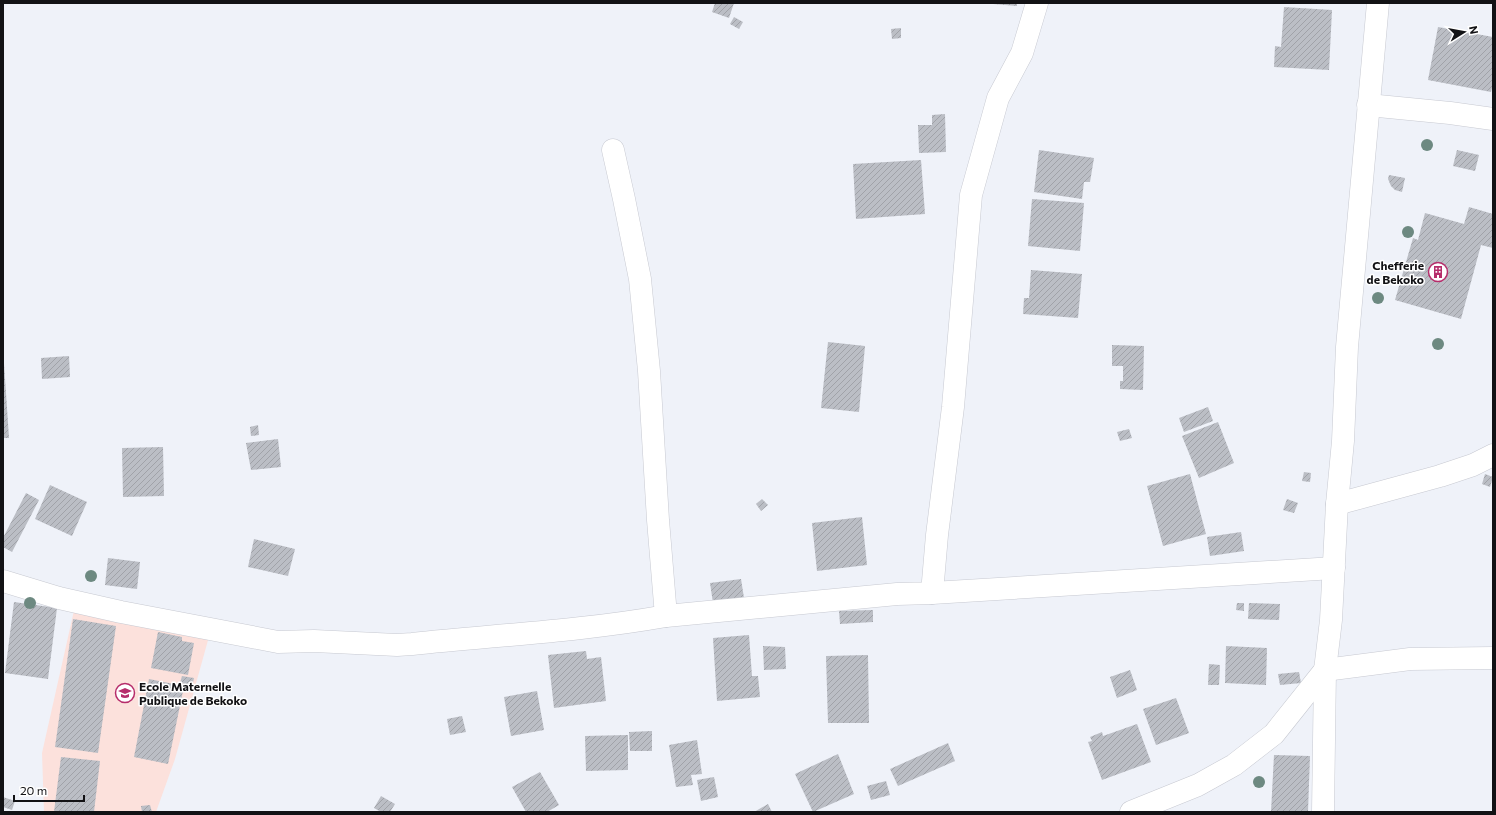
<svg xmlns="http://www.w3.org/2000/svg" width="1496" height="815" font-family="Commissioner,sans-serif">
	<defs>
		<pattern id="building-hatch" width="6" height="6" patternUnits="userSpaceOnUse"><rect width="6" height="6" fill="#bbbec5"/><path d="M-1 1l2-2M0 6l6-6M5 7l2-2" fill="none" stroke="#a0a2a8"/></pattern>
	</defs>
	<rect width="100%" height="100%" fill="#eff2f9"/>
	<polygon fill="#fce1dc" points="75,606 210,633 175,759 156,812 44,812 42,753"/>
	<g fill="url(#building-hatch)">
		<polygon points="715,3 734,3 729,18 712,12"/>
		<polygon points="993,3 1017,3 1017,6 993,4"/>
		<polygon points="1284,7 1332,10 1329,70 1274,67 1275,46 1281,47"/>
		<polygon points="734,17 743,22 739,29 730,24"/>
		<polygon points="1438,27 1493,37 1493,84 1491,92 1428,80"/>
		<polygon points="901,28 901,38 892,39 891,29"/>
		<polygon points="945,114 946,152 919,153 918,125 932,125 932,115"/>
		<polygon points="1039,150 1094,158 1090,182 1084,182 1082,199 1034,192"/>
		<polygon points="1457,150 1479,155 1475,171 1453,166"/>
		<polygon points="921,160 925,214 856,219 853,164"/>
		<polygon points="1389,175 1405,178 1402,192 1395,190 1391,186 1388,179"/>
		<polygon points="1032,199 1084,203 1080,251 1028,246"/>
		<polygon points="1469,207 1493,214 1493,248 1481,245 1461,319 1395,300 1413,238 1418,240 1425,213 1464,224"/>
		<polygon points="1031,270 1082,274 1078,318 1023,314 1024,298 1029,298"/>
		<polygon points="828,342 865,346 859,412 821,408"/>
		<polygon points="1112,345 1144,346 1143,390 1120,389 1120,381 1123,381 1123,366 1112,366"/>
		<polygon points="69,356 70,377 42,379 41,358"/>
		<polygon points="3,363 4,363 9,438 3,438"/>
		<polygon points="1208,407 1213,421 1184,432 1179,418"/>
		<polygon points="1218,422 1234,463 1199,478 1182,436"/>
		<polygon points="258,425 259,435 251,436 250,427"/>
		<polygon points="1129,429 1132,438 1120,441 1117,432"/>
		<polygon points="278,439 281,467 251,470 246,443"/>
		<polygon points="163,447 164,496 123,497 122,448"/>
		<polygon points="1304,472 1311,473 1310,482 1302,481"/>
		<polygon points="1190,474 1206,534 1163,546 1147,486"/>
		<polygon points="1485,474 1493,477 1490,487 1482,484"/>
		<polygon points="50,485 87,502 72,536 35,519"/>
		<polygon points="26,493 39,500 12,552 3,547 3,538"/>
		<polygon points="762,499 768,505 761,511 756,504"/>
		<polygon points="1287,499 1298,503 1294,513 1283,510"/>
		<polygon points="862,517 867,565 817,571 812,523"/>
		<polygon points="1241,532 1244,551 1210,556 1207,537"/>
		<polygon points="254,539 295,549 288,576 248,567"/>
		<polygon points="108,558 140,562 137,589 105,585"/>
		<polygon points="741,579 744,598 713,603 710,583"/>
		<polygon points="14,602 57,608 48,679 5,673"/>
		<polygon points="1237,603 1244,603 1244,611 1236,610"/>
		<polygon points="1249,603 1280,604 1279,620 1248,619"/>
		<polygon points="873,610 873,622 840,624 839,611"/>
		<polygon points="73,619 116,626 98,753 55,747"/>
		<polygon points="158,632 182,637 182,641 194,643 188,675 151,668"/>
		<polygon points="749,635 752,676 758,676 760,697 717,701 713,638"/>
		<polygon points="763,646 785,647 786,669 764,670"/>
		<polygon points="1226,646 1267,648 1266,685 1225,683"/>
		<polygon points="586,651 587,659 601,657 606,701 554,708 548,655"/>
		<polygon points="868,655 869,723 828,723 826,656"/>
		<polygon points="1209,664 1220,665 1219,685 1208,685"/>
		<polygon points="1130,670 1137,690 1117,698 1110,677"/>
		<polygon points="1299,672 1301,683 1280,685 1278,674"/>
		<polygon points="182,676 194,678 191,692 184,691 185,684 180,683"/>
		<polygon points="149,679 184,686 168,764 134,757"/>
		<polygon points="537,691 544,730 511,736 504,697"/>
		<polygon points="1176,698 1189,733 1156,745 1143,709"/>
		<polygon points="462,716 466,732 450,735 447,719"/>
		<polygon points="1137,724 1151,762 1102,780 1088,742 1092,741 1090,737 1102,732 1103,736"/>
		<polygon points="652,731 652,751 630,751 629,732"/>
		<polygon points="628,735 628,770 586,771 585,736"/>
		<polygon points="697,740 702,774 691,775 693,785 676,787 669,745"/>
		<polygon points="948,743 955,761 898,786 890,769"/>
		<polygon points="838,754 854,794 813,812 795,774"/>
		<polygon points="1274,755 1310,756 1308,812 1271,812"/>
		<polygon points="61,757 100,761 94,812 54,812"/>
		<polygon points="540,772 559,805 547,812 526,812 512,787"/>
		<polygon points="714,777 718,797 701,801 697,780"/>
		<polygon points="886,781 890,795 871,800 867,786"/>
		<polygon points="381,796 395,804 390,812 381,812 374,808"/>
		<polygon points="3,797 15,801 12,810 3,807"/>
		<polygon points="768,804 772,812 754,812"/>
		<polygon points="150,805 152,812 142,812 141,806"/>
	</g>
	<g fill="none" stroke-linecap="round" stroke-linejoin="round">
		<g stroke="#c7c9d1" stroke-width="23">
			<g id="minor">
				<polyline points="1368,105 1450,113 1493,119"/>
				<polyline points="1337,504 1440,476 1473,465 1493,455"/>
				<path d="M 3,581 L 59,598 L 121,612 L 278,642 L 314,641 L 397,645 L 412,644 C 497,635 582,631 666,616 L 658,520 L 649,371 L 640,279 L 624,199 L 613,150"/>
				<polyline points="932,593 1334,568"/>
				<polyline points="666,616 897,594 932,593 937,535 953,407 971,195 998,98 1022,53 1037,3"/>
				<polyline points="1131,812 1198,785 1234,765 1274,734 1325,670 1410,659 1493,658"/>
				<polyline points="1323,812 1325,670 1331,620 1337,504 1343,441 1347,347 1378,3"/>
			</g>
		</g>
		<use href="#minor" stroke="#fff" stroke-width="22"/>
	</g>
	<g fill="#6d8981">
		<circle cx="1427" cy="145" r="6"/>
		<circle cx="1408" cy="232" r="6"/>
		<circle cx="1378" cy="298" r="6"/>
		<circle cx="1438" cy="344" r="6"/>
		<circle cx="91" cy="576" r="6"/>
		<circle cx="30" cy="603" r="6"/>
		<circle cx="1259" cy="782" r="6"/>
	</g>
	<defs>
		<g id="building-ring" transform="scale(1)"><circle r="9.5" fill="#fff" stroke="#b62d6b" stroke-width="1.5"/><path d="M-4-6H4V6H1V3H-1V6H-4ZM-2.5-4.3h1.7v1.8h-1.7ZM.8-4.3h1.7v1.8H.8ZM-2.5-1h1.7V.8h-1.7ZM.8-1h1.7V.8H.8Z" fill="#b62d6b"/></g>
		<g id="school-ring" transform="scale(1)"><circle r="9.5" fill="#fff" stroke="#b62d6b" stroke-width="1.5"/><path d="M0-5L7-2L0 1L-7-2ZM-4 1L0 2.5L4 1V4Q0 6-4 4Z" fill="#b62d6b"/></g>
	</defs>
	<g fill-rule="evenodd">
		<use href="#building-ring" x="1438" y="272"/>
		<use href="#school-ring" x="125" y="693"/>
	</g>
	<g text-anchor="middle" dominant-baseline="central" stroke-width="3" stroke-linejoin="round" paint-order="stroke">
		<g font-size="12" font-weight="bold" fill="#121215" stroke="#fff" text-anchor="end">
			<text x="1424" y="265">Chefferie<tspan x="1424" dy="14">de Bekoko</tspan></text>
			<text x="139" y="686" text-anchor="start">Ecole Maternelle<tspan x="139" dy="14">Publique de Bekoko</tspan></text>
		</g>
	</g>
	<rect width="1496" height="815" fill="none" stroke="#121215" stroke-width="8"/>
	<g transform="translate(1464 32) rotate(79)" stroke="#ffffff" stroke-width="3" paint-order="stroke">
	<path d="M0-3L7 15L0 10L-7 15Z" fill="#121215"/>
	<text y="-6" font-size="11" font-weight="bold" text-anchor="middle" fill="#121215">N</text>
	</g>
	<path d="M14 795v6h70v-6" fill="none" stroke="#121215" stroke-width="2"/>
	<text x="20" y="795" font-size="12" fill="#121215" stroke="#ffffff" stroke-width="3" paint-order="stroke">20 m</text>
</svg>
